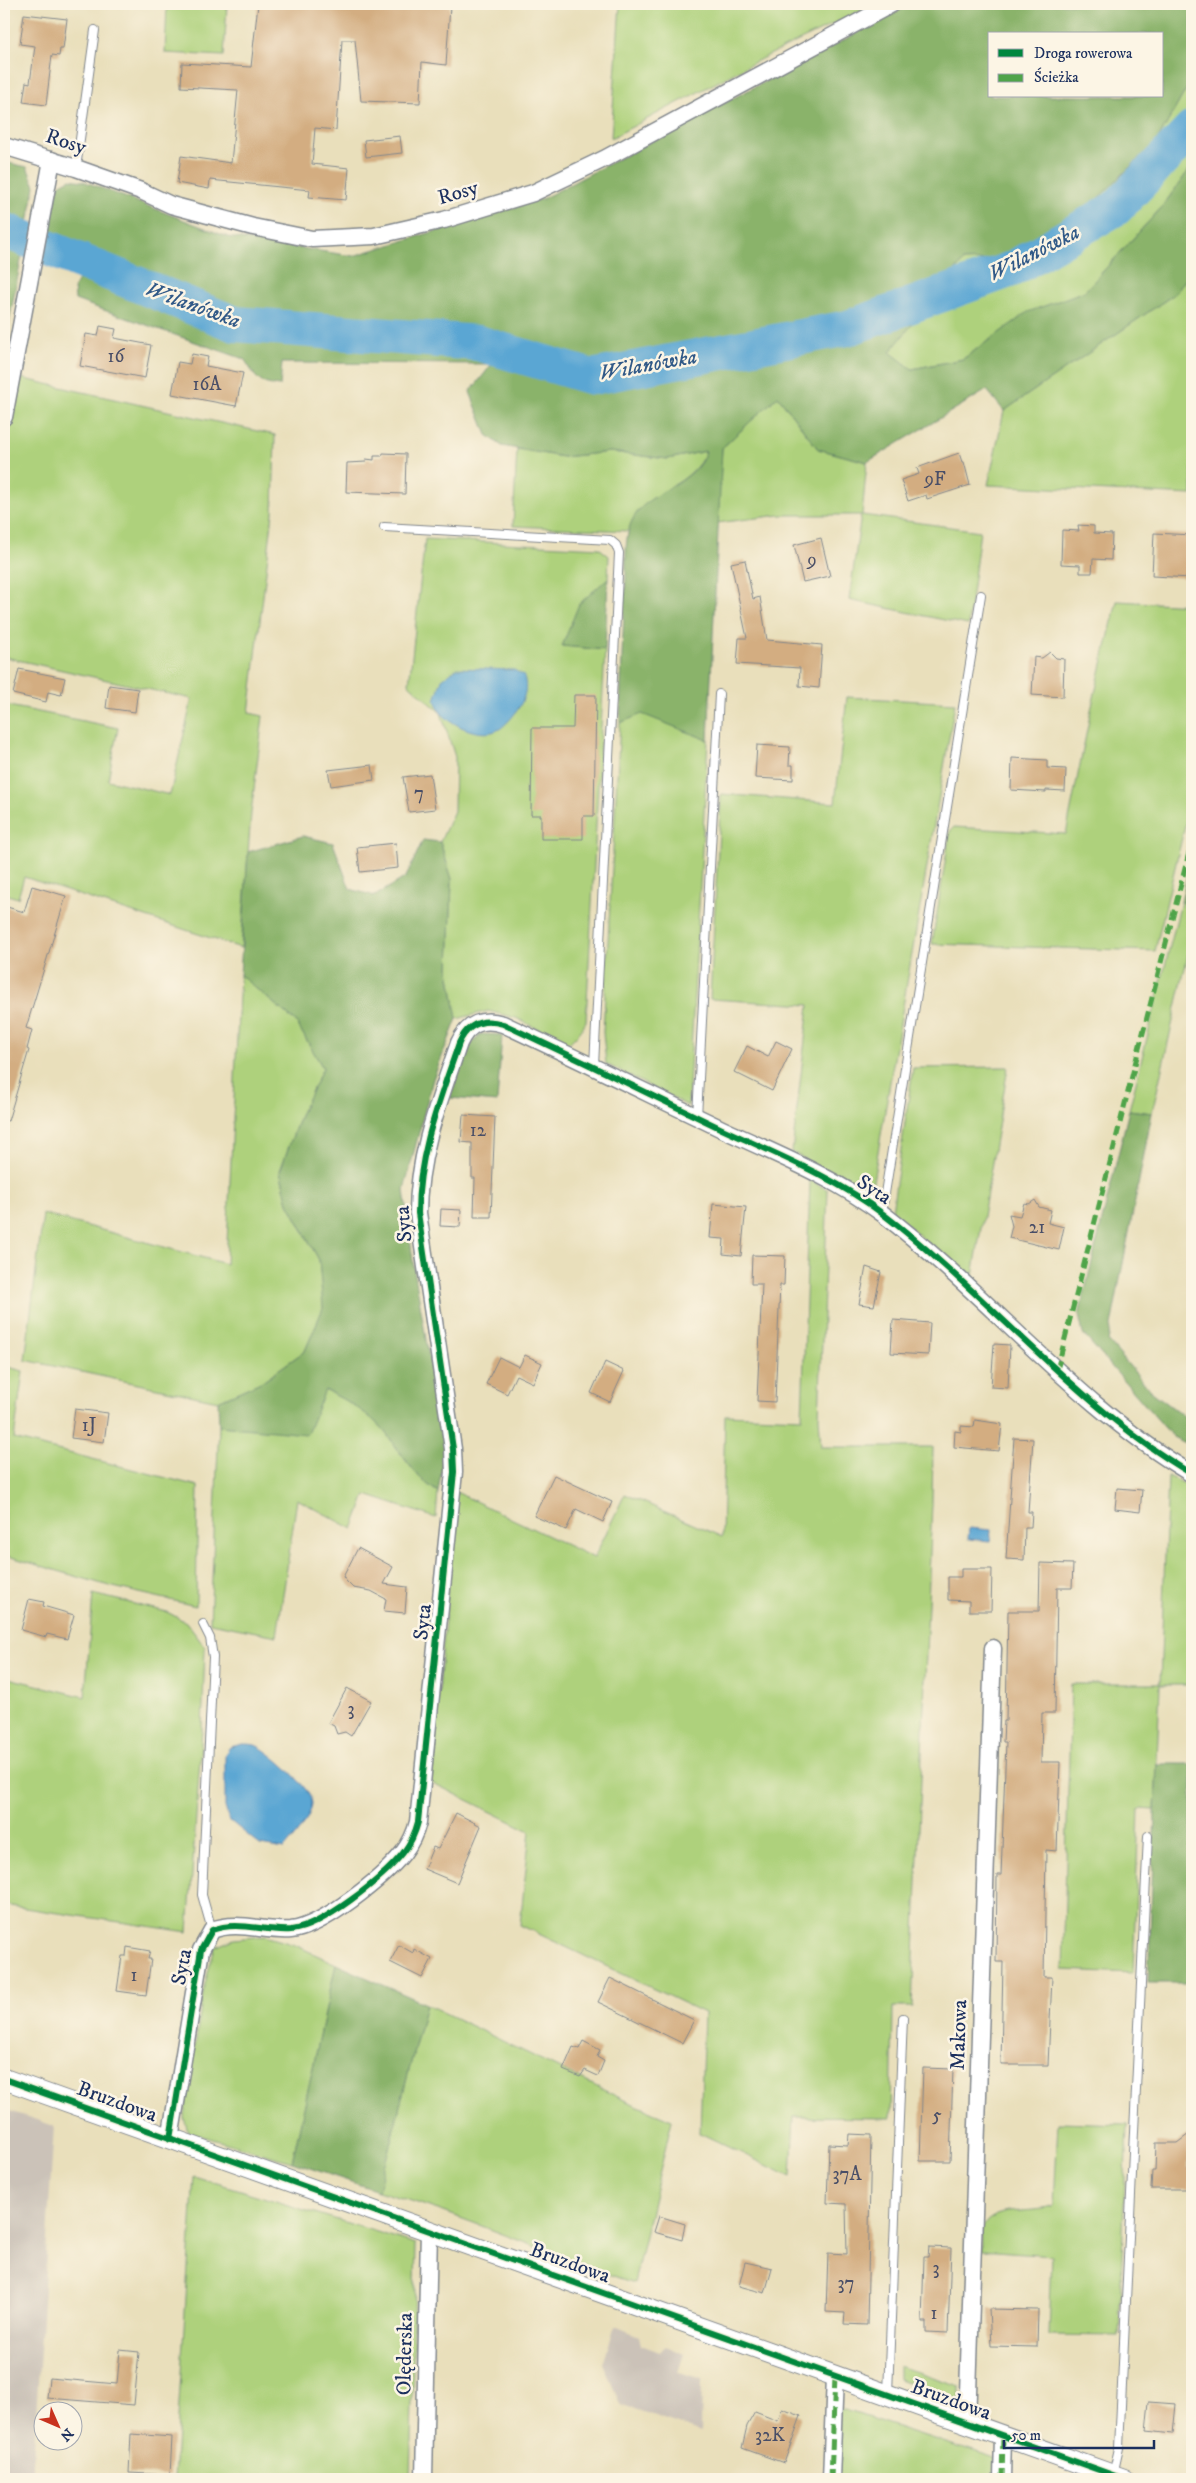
<svg xmlns="http://www.w3.org/2000/svg" width="1196" height="2483" font-family="'IM FELL DW Pica',serif">
	<rect width="100%" height="100%" fill="#fcf5e5"/>
	<filter id="ink" filterUnits="userSpaceOnUse"><feTurbulence type="fractalNoise" baseFrequency=".02" numOctaves="2"/><feDisplacementMap in="SourceGraphic" scale="10" xChannelSelector="R" yChannelSelector="G"/><feConvolveMatrix kernelMatrix="1 2 1 2 8 2 1 2 1" color-interpolation-filters="sRGB"/></filter>
	<filter id="wash" filterUnits="userSpaceOnUse"><feTurbulence type="fractalNoise" baseFrequency=".0096" numOctaves="4" result="noise"/><feDisplacementMap in="SourceGraphic" scale="20" xChannelSelector="R" yChannelSelector="G"/><feGaussianBlur stdDeviation="1.12" result="paint"/><feColorMatrix in="noise" values="0 0 0 0 0 0 0 0 0 0 0 0 0 0 0 0 0 1.4 0 .05"/><feComposite in="paint" operator="in"/></filter>
	<g filter="url(#wash)">
		<rect width="100%" height="100%" fill="#e9dfbb"/>
		<g fill="#cbc2b8">
			<polygon points="4,2109 54,2126 32,2479 4,2479"/>
			<polygon points="615,2326 639,2336 641,2345 660,2352 665,2346 684,2354 678,2372 702,2379 701,2432 620,2404 603,2363"/>
		</g>
		<g fill="#aed17b" stroke="#64806c">
			<polygon points="167,4 227,4 224,56 165,53"/>
			<polygon points="620,4 875,4 763,58 611,138"/>
			<polygon points="1192,79 1192,166 1162,207 1085,291 1028,313 963,359 912,369 889,352 963,261 997,259 1093,203 1157,141"/>
			<polygon points="1192,270 1192,495 988,485 1004,411 1176,293"/>
			<polygon points="20,378 275,435 273,513 249,713 263,716 251,813 241,948 24,877 18,898 4,894 4,705 118,728 108,780 170,795 192,699 4,657 4,457"/>
			<polygon points="778,396 818,449 867,462 862,515 980,531 968,625 849,600 861,515 780,515 717,523 722,448"/>
			<path d="M 517,449 L 563,457 L 610,452 L 668,459 L 706,451 C 692,488 641,493 629,531 L 513,526 Z"/>
			<polygon points="425,539 599,548 609,556 608,578 596,590 562,646 605,650 586,1021 580,1032 568,1044 516,1018 488,1011 457,1019 449,970 452,879 440,842 454,811 455,757 441,713 409,684"/>
			<polygon points="1117,601 1192,605 1192,796 1155,951 932,944 950,831 954,827 1066,834 1091,710"/>
			<polygon points="847,697 955,703 872,1187 864,1192 792,1152 809,1005 710,999 721,794 835,803"/>
			<polygon points="642,713 708,740 688,1106 606,1064 603,1032 620,723"/>
			<polygon points="1181,902 1192,904 1192,937 1152,1113 1129,1110"/>
			<polygon points="240,975 296,1022 323,1068 301,1113 280,1171 288,1203 319,1260 324,1307 305,1351 261,1382 218,1401 25,1360 43,1214 226,1264"/>
			<polygon points="1008,1067 972,1282 892,1211 913,1068"/>
			<polygon points="810,1180 828,1190 819,1417 821,1447 933,1447 932,1503 912,2007 893,2007 891,2118 794,2117 791,2177 700,2133 704,2013 520,1925 530,1831 431,1782 456,1492 594,1558 625,1494 722,1537 725,1415 802,1418"/>
			<polygon points="4,1366 23,1371 14,1439 198,1486 196,1606 109,1586 4,1555"/>
			<path d="M 324,1390 C 347,1400 368,1412 384,1431 C 402,1453 414,1478 438,1492 L 436,1518 L 366,1495 L 353,1529 L 297,1499 L 277,1636 L 210,1623 L 219,1426 L 307,1433 Z"/>
			<polygon points="1168,1476 1192,1487 1192,1685 1160,1685 1155,1810 1139,1809 1133,1973 1063,1970 1071,1684 1160,1684"/>
			<polygon points="93,1594 167,1612 186,1622 205,1647 202,1730 188,1932 4,1905 4,1677 85,1697"/>
			<polygon points="265,1936 295,1945 336,1964 292,2162 188,2132 184,2118 204,1987 215,1947 234,1939"/>
			<path d="M 426,2004 L 624,2100 L 672,2120 L 634,2283 C 548,2255 465,2215 378,2191 Z"/>
			<path d="M 1058,2122 L 1127,2124 L 1119,2336 L 1049,2335 L 1052,2255 L 982,2250 C 982,2244 981,2236 982,2230 C 990,2204 1034,2215 1054,2206 Z"/>
			<polygon points="194,2176 416,2244 410,2479 174,2479"/>
			<polygon points="899,2366 959,2386 959,2400 899,2379"/>
			<polygon points="839,2408 995,2459 995,2479 837,2479"/>
		</g>
		<g fill="#8ab36b" stroke="#527164" fill-rule="evenodd">
			<path d="M 912,4 L 1192,4 L 1192,79 L 1157,141 L 1093,203 L 997,260 L 963,261 L 890,352 L 912,369 L 963,359 L 1028,312 L 1085,291 L 1162,207 L 1192,166 L 1192,270 L 1176,293 L 1004,411 L 987,390 L 867,462 L 818,449 L 778,396 L 722,448 L 708,740 L 642,714 L 620,723 C 621,674 623,626 626,577 C 626,560 624,532 634,517 C 651,488 696,485 706,451 L 668,459 L 610,452 L 563,457 L 502,446 L 487,435 L 470,392 L 492,364 L 282,363 L 280,386 C 255,384 257,377 244,359 L 75,300 L 74,287 L 80,277 L 41,264 L 59,185 L 70,179 L 83,181 L 228,237 L 353,256 L 542,199 ZM 990,34 L 1162,34 L 1162,96 L 990,96 Z"/>
			<polygon points="4,162 27,167 35,186 28,223 4,216"/>
			<polygon points="4,245 23,250 4,347"/>
			<polygon points="608,578 605,650 562,646 579,604"/>
			<path d="M 303,836 L 333,843 L 350,889 L 375,896 L 406,877 L 423,840 L 440,842 L 452,879 L 449,970 L 457,1019 L 433,1079 L 404,1190 L 414,1269 L 445,1450 L 438,1492 C 415,1478 402,1453 385,1432 C 368,1412 347,1401 325,1390 L 307,1434 L 219,1426 L 218,1401 L 261,1382 L 305,1351 L 323,1308 L 319,1260 L 288,1203 L 280,1171 L 301,1113 L 323,1068 L 296,1022 L 240,975 L 248,852 Z"/>
			<polygon points="1192,854 1192,904 1181,902"/>
			<polygon points="480,1034 502,1035 497,1102 450,1098 464,1054"/>
			<polygon points="1129,1110 1152,1113 1108,1341 1152,1392 1192,1422 1192,1446 1173,1437 1083,1334 1079,1315"/>
			<polygon points="1157,1764 1192,1764 1192,1983 1148,1983"/>
			<polygon points="336,1964 426,2004 378,2191 292,2162"/>
		</g>
		<g fill="#5aa6d3" stroke="#3a6a98">
			<polygon points="4,216 28,224 23,250 4,245"/>
			<path d="M 457,668 L 514,670 L 523,675 C 532,693 516,716 501,728 C 484,740 455,727 442,714 C 438,710 437,704 435,700 L 442,679 Z"/>
			<polygon points="969,1528 991,1530 990,1541 968,1539"/>
			<path d="M 243,1744 C 246,1744 251,1744 255,1745 C 268,1749 313,1789 312,1804 C 310,1820 293,1838 284,1849 L 260,1845 L 229,1820 L 225,1807 L 225,1754 L 230,1747 Z"/>
		</g>
		<g fill="none" stroke-linecap="round" stroke-linejoin="round">
			<polyline stroke="#5aa6d3" stroke-width="36" points="4,230 235,324 478,343 592,377 848,328 1012,269 1116,208 1192,129"/>
		</g>
		<g id="blocks">
			<g fill="#d3ad81">
				<polygon points="258,4 422,4 450,6 446,65 422,62 420,103 361,101 355,40 342,40 336,130 315,128 312,164 349,168 346,200 309,197 310,190 210,180 209,189 177,183 181,156 231,163 238,90 181,87 182,63 251,67"/>
				<polygon points="24,14 67,19 63,49 60,49 59,56 52,55 46,105 23,102 26,82 30,83 35,46 20,44"/>
				<polygon points="400,136 402,153 366,157 364,140"/>
				<polygon points="100,326 116,329 114,338 151,345 145,378 80,366 86,334 98,336"/>
				<polygon points="192,354 208,357 206,366 243,373 236,406 172,394 178,362 190,364"/>
				<polygon points="383,453 406,454 405,494 346,492 347,463 366,462 366,459 374,460 374,456 382,456"/>
				<polygon points="959,453 962,462 964,462 970,485 927,499 926,495 908,501 901,480 919,474 917,468"/>
				<polygon points="1078,525 1094,526 1094,533 1112,534 1111,560 1093,559 1092,573 1080,573 1080,565 1061,564 1062,530 1079,531"/>
				<polygon points="1154,533 1192,535 1192,578 1152,576"/>
				<polygon points="821,538 830,576 803,582 794,545"/>
				<polygon points="745,560 753,599 760,597 767,640 822,645 819,688 799,686 800,668 737,664 739,638 747,638 731,563"/>
				<polygon points="1050,652 1056,658 1064,659 1063,697 1032,695 1034,657 1042,658"/>
				<polygon points="19,669 65,678 61,695 48,692 46,702 13,694"/>
				<polygon points="109,685 138,689 135,712 106,708"/>
				<polygon points="574,695 596,695 594,816 583,816 583,839 541,839 541,815 531,815 532,728 573,728"/>
				<polygon points="757,745 790,747 789,765 793,765 793,780 755,778"/>
				<polygon points="1012,758 1047,760 1047,768 1066,769 1065,791 1046,790 1046,792 1011,790"/>
				<polygon points="372,765 374,780 331,786 328,770"/>
				<polygon points="430,774 435,809 409,812 403,777"/>
				<polygon points="396,843 398,868 360,872 357,847"/>
				<polygon points="32,886 66,896 26,1028 32,1030 27,1049 29,1050 8,1121 4,1120 4,919 7,907 24,912"/>
				<polygon points="776,1041 792,1049 772,1091 734,1072 747,1046 768,1057"/>
				<polygon points="463,1115 495,1117 491,1217 474,1217 475,1178 472,1178 472,1143 461,1142"/>
				<polygon points="1035,1200 1039,1207 1051,1210 1048,1223 1064,1227 1059,1250 1009,1238 1012,1226 1009,1214 1020,1216 1024,1203 1029,1204"/>
				<polygon points="713,1204 746,1207 741,1256 723,1254 724,1239 710,1238"/>
				<polygon points="441,1209 461,1210 460,1227 440,1226"/>
				<polygon points="752,1255 785,1256 784,1285 780,1285 775,1402 757,1401 762,1284 751,1284"/>
				<polygon points="866,1267 881,1272 874,1306 859,1304"/>
				<polygon points="893,1320 930,1323 928,1355 891,1353"/>
				<polygon points="994,1344 1010,1345 1008,1388 991,1387"/>
				<polygon points="525,1355 542,1363 533,1383 516,1375 507,1394 486,1384 499,1357 519,1367"/>
				<polygon points="605,1362 624,1371 610,1402 591,1393"/>
				<polygon points="75,1409 108,1413 104,1442 71,1438"/>
				<polygon points="975,1420 1002,1424 999,1451 954,1447 955,1431 961,1432 961,1426 974,1427"/>
				<polygon points="1014,1438 1033,1439 1028,1512 1032,1512 1031,1527 1025,1527 1024,1560 1006,1559"/>
				<polygon points="554,1475 612,1502 603,1522 576,1509 566,1530 534,1516"/>
				<polygon points="1117,1488 1142,1490 1140,1512 1115,1509"/>
				<polygon points="358,1548 393,1567 384,1584 407,1587 405,1613 384,1611 386,1599 371,1591 353,1588 347,1582 343,1577"/>
				<polygon points="1040,1563 1073,1564 1072,1588 1057,1588 1055,1713 1042,1713 1041,1762 1060,1762 1057,1851 1046,1850 1044,1977 1052,1977 1048,2065 1001,2065 1003,1962 996,1962 997,1875 1001,1875 1006,1742 1003,1742 1004,1721 1006,1721 1008,1611 1039,1611"/>
				<polygon points="961,1569 992,1569 991,1611 969,1611 969,1601 948,1600 948,1577 961,1577"/>
				<polygon points="29,1599 44,1602 43,1606 74,1615 67,1639 47,1634 46,1637 21,1630"/>
				<polygon points="347,1688 371,1701 351,1736 345,1732 337,1734 334,1726 328,1723"/>
				<polygon points="456,1813 481,1826 457,1883 424,1869 433,1847 438,1849"/>
				<polygon points="399,1945 413,1953 414,1949 432,1959 422,1978 390,1962"/>
				<polygon points="127,1947 150,1951 148,1959 151,1959 146,1995 117,1991 122,1956 126,1956"/>
				<polygon points="610,1978 694,2020 682,2043 598,2002"/>
				<polygon points="583,2041 600,2050 597,2057 604,2061 598,2076 585,2070 580,2077 563,2070 573,2047 579,2049"/>
				<polygon points="923,2068 953,2069 950,2161 920,2161"/>
				<polygon points="849,2134 871,2135 867,2325 844,2324 845,2313 826,2312 828,2253 847,2254 846,2204 827,2203 829,2144 848,2145"/>
				<polygon points="1189,2134 1188,2169 1191,2169 1190,2189 1151,2189 1152,2171 1155,2171 1156,2143 1177,2143"/>
				<polygon points="659,2216 685,2224 682,2240 654,2232"/>
				<polygon points="929,2247 951,2248 948,2333 926,2332 926,2322 922,2322 924,2257 928,2257"/>
				<polygon points="745,2262 772,2268 765,2293 739,2286"/>
				<polygon points="989,2309 1038,2310 1037,2347 991,2346"/>
				<polygon points="120,2350 139,2352 134,2405 47,2398 49,2378 117,2384"/>
				<polygon points="1149,2402 1176,2404 1173,2434 1146,2431"/>
				<polygon points="782,2409 801,2416 784,2463 742,2448 747,2426 755,2412 778,2421"/>
				<polygon points="131,2434 172,2437 170,2475 129,2473"/>
			</g>
		</g>
	</g>
	<g filter="url(#ink)">
		<use href="#blocks" fill-opacity="0" stroke="#82878c" stroke-width="1"/>
		<g fill="none" stroke-linecap="round" stroke-linejoin="round">
			<g stroke="#82878c" stroke-width="10">
				<g id="service">
					<polyline points="76,168 95,30"/>
					<polyline points="384,527 610,540 616,545 619,553 594,1066"/>
					<polyline points="697,1117 719,694"/>
					<polyline points="882,1212 981,595"/>
					<polyline points="203,1624 210,1638 213,1657 202,1895 212,1930"/>
					<polyline points="888,2393 903,2018"/>
					<polyline points="1113,2475 1119,2448 1148,1836"/>
				</g>
			</g>
			<g stroke="#82878c" stroke-width="19">
				<g id="minor">
					<polyline points="4,146 76,168 141,191 171,205 253,227 312,239 374,236 444,220 533,193 604,159 892,4"/>
					<polyline points="4,417 52,160"/>
					<path d="M 170,2139 L 201,1950 L 212,1930 C 238,1920 264,1932 291,1930 C 322,1927 383,1878 403,1853 C 410,1844 415,1834 418,1822 L 454,1472 L 453,1449 L 418,1213 C 418,1153 440,1099 459,1043 C 468,1023 483,1018 503,1024 C 576,1058 649,1094 722,1129 C 776,1154 836,1178 883,1214 C 989,1295 1077,1407 1192,1474"/>
					<polyline points="967,2423 993,1648"/>
					<polyline points="424,2479 429,2230"/>
					<polyline points="831,2479 835,2376"/>
					<polyline points="1002,2479 1003,2436"/>
				</g>
			</g>
			<g stroke="#82878c" stroke-width="22">
				<polyline id="tertiary" points="4,2079 1124,2479"/>
			</g>
			<use href="#service" stroke="#fff" stroke-width="8"/>
			<use href="#minor" stroke="#fff" stroke-width="16"/>
			<use href="#tertiary" stroke="#fff" stroke-width="20"/>
			<g stroke="#4fa44a" stroke-width="5" stroke-dasharray="10 5" stroke-linecap="butt">
				<polyline points="1057,1370 1192,841"/>
				<polyline points="831,2479 835,2376"/>
				<polyline points="1002,2479 1003,2436"/>
			</g>
			<g stroke="#fcf5e5" stroke-width="9">
				<g id="cycleway">
					<polyline points="4,2079 1124,2479"/>
					<path d="M 170,2139 L 201,1950 L 212,1930 C 238,1920 264,1932 291,1930 C 322,1927 383,1878 403,1853 C 410,1844 415,1834 418,1822 L 454,1472 L 453,1449 L 418,1213 C 418,1153 440,1099 459,1043 C 468,1023 483,1018 503,1024 C 576,1058 649,1094 722,1129 C 776,1154 836,1178 883,1214 C 989,1295 1077,1407 1192,1474"/>
				</g>
			</g>
			<use href="#cycleway" stroke="#00873e" stroke-width="6"/>
		</g>
	</g>
	<g text-anchor="middle" dominant-baseline="central" stroke-width="5" stroke-linejoin="round" paint-order="stroke">
		<g font-size="19" fill="#494e67">
			<text x="116" y="356">16</text>
			<text x="207" y="384">16A</text>
			<text x="935" y="479">9F</text>
			<text x="812" y="560">9</text>
			<text x="419" y="793">7</text>
			<text x="478" y="1130">12</text>
			<text x="1037" y="1227">21</text>
			<text x="89" y="1425">1J</text>
			<text x="351" y="1709">3</text>
			<text x="134" y="1975">1</text>
			<text x="937" y="2115">5</text>
			<text x="847" y="2174">37A</text>
			<text x="936" y="2268">3</text>
			<text x="846" y="2283">37</text>
			<text x="934" y="2313">1</text>
			<text x="770" y="2435">32K</text>
		</g>
		<g font-size="21" fill="#1b2f5e" stroke="#fcf5e5">
			<text transform="translate(66 142) rotate(18)">Rosy</text>
			<text transform="translate(458 193) rotate(-16)">Rosy</text>
			<text transform="translate(874 1190) rotate(33)">Syta</text>
			<text transform="translate(404 1224) rotate(-95)">Syta</text>
			<text transform="translate(423 1622) rotate(-84)">Syta</text>
			<text transform="translate(182 1967) rotate(-79)">Syta</text>
			<text transform="translate(959 2035) rotate(-88)">Makowa</text>
			<text transform="translate(117 2102) rotate(20)">Bruzdowa</text>
			<text transform="translate(570 2263) rotate(20)">Bruzdowa</text>
			<text transform="translate(405 2354) rotate(-89)">Olęderska</text>
			<text transform="translate(951 2400) rotate(20)">Bruzdowa</text>
		</g>
		<g font-size="22" font-style="italic" fill="#315987" stroke="#fcf5e5">
			<text transform="translate(1034 253) rotate(-27)">Wilanówka</text>
			<text transform="translate(193 305) rotate(20)">Wilanówka</text>
			<text transform="translate(648 365) rotate(-10)">Wilanówka</text>
		</g>
	</g>
	<rect width="1196" height="2483" fill="none" stroke="#fcf5e5" stroke-width="20"/>
	<rect x="988" y="32" width="175" height="65" fill="#fcf5e5" stroke="#a2a6af"/>
	<rect x="998" y="49" width="25" height="8" fill="#00873e" stroke="#a2a6af"/>
	<text x="1034" y="58" font-size="15" fill="#1b2f5e">Droga rowerowa</text>
	<rect x="998" y="74" width="25" height="8" fill="#4fa44a" stroke="#a2a6af"/>
	<text x="1034" y="82" font-size="15" fill="#1b2f5e">Ścieżka</text>
	<g transform="translate(58 2426) rotate(135)"><circle r="24" fill="#fcf5e5" stroke="#a2a6af"/>
	<path d="M0-4L9 19L0 12L-9 19Z" fill="#c8321e"/>
	<text y="-8" font-size="14" font-weight="bold" text-anchor="middle" fill="#1b2f5e">N</text>
	</g>
	<path d="M1004 2440v8h150v-8" fill="none" stroke="#1b2f5e" stroke-width="2.5"/>
	<text x="1011" y="2440" font-size="15" fill="#1b2f5e" stroke="#fcf5e5" stroke-width="4" paint-order="stroke">50 m</text>
</svg>
